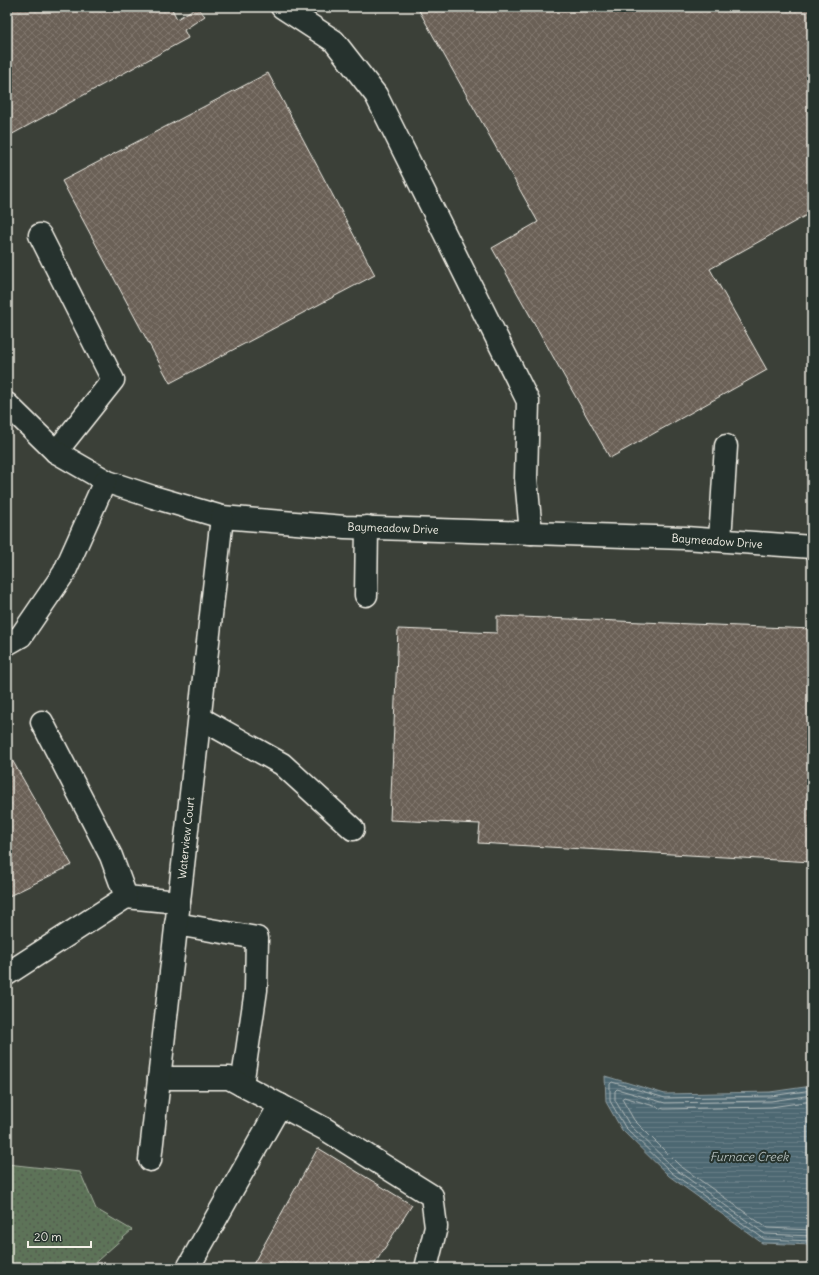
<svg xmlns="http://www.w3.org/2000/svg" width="819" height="1275" font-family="Delius,sans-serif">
	<defs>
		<pattern id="park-dots" width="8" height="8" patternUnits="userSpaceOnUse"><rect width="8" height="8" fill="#5d7358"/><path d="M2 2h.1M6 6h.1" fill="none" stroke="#525b4e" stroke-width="1.8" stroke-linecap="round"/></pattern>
		<pattern id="water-rules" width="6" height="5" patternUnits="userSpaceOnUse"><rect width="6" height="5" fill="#4d6772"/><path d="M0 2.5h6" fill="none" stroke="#677d86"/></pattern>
		<pattern id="building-cross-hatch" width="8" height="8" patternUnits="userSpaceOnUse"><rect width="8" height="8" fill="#6b6056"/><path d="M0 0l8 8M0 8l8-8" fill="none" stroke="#81776e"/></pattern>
	</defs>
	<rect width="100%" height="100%" fill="#26332d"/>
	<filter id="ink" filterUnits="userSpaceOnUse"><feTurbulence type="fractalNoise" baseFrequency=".025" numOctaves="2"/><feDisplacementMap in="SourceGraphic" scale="8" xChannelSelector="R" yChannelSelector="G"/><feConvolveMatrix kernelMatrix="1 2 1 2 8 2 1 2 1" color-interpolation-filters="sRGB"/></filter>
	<g filter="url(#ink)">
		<polygon fill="#3b4039" points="7,7 812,7 812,1086 770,1092 665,1094 606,1076 606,1102 622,1130 669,1176 762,1243 812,1245 812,1268 89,1268 132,1230 96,1209 80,1172 7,1164"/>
		<polygon fill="url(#park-dots)" stroke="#a8b2a0" points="7,1164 80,1172 96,1209 132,1230 89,1268 7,1268"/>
		<polygon fill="url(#water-rules)" stroke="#909ea1" points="605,1076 665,1094 770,1092 812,1086 812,1245 762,1243 669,1176 622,1130 606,1102"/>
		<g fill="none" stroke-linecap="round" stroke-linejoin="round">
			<g stroke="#b1bab9" stroke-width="1">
				<polyline points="812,1090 771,1096 665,1098 612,1082 610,1084 610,1101 625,1127 672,1173 764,1239 812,1241"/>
				<polyline points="812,1095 771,1101 665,1103 617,1089 615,1091 615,1100 629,1124 675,1169 765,1234 812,1236"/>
				<polyline points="812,1101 771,1107 664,1109 624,1097 622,1099 634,1120 679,1165 767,1228 812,1230"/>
			</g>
		</g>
		<g fill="url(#building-cross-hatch)" stroke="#f4f1e8">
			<polygon points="7,7 171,7 177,19 197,7 205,16 184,30 188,38 7,137"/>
			<polygon points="417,7 812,7 812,212 710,269 767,370 610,458 492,248 538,222"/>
			<polygon points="268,73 375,275 170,383 62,181"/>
			<polygon points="497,616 812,629 812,862 478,843 480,824 390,820 398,629 497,633"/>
			<polygon points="7,751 72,865 7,897"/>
			<polygon points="318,1148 412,1205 372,1268 251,1268"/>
		</g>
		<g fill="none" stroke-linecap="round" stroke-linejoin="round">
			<g stroke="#f4f1e8" stroke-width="25">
				<g id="minor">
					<polyline points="282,7 334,41 376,95 528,401 526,478 531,533"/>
					<polyline points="40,235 113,380 56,452"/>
					<polyline points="7,404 56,452 108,482 153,497 222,517 345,527 685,538 812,547"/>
					<polyline points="720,540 726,446"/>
					<polyline points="366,595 367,527"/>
					<polyline points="7,644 21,636 64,573 105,481"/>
					<polyline points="200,718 282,764 353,829"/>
					<polyline points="126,897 179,902"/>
					<polyline points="176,924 257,938 256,990 242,1085"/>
					<polyline points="7,974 126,897 111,856 42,722"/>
					<polyline points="159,1078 229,1078 325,1129 432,1196 436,1227 426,1268"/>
					<polyline points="150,1160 222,517"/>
					<polyline points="188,1268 280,1105"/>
				</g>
			</g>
			<use href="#minor" stroke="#26332d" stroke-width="22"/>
		</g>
	</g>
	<g text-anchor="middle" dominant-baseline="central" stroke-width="4" stroke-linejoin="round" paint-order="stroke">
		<g font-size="11" fill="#f4f1e8" stroke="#26332d">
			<text transform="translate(393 528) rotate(2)">Baymeadow Drive</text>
			<text transform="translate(717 541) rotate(4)">Baymeadow Drive</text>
			<text transform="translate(186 838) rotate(-84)">Waterview Court</text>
		</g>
		<g font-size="12" font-style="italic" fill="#b1bab9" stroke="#26332d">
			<text x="749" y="1156">Furnace Creek</text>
		</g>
	</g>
	<rect width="819" height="1275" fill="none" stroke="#26332d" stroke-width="24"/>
	<rect x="12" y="12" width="795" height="1251" fill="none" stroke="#f4f1e8" stroke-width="1.5" filter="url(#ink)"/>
	<path d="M28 1241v6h63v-6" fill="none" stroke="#f4f1e8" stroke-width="2"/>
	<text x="34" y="1241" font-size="12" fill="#f4f1e8" stroke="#26332d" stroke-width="3" paint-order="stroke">20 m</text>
</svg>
